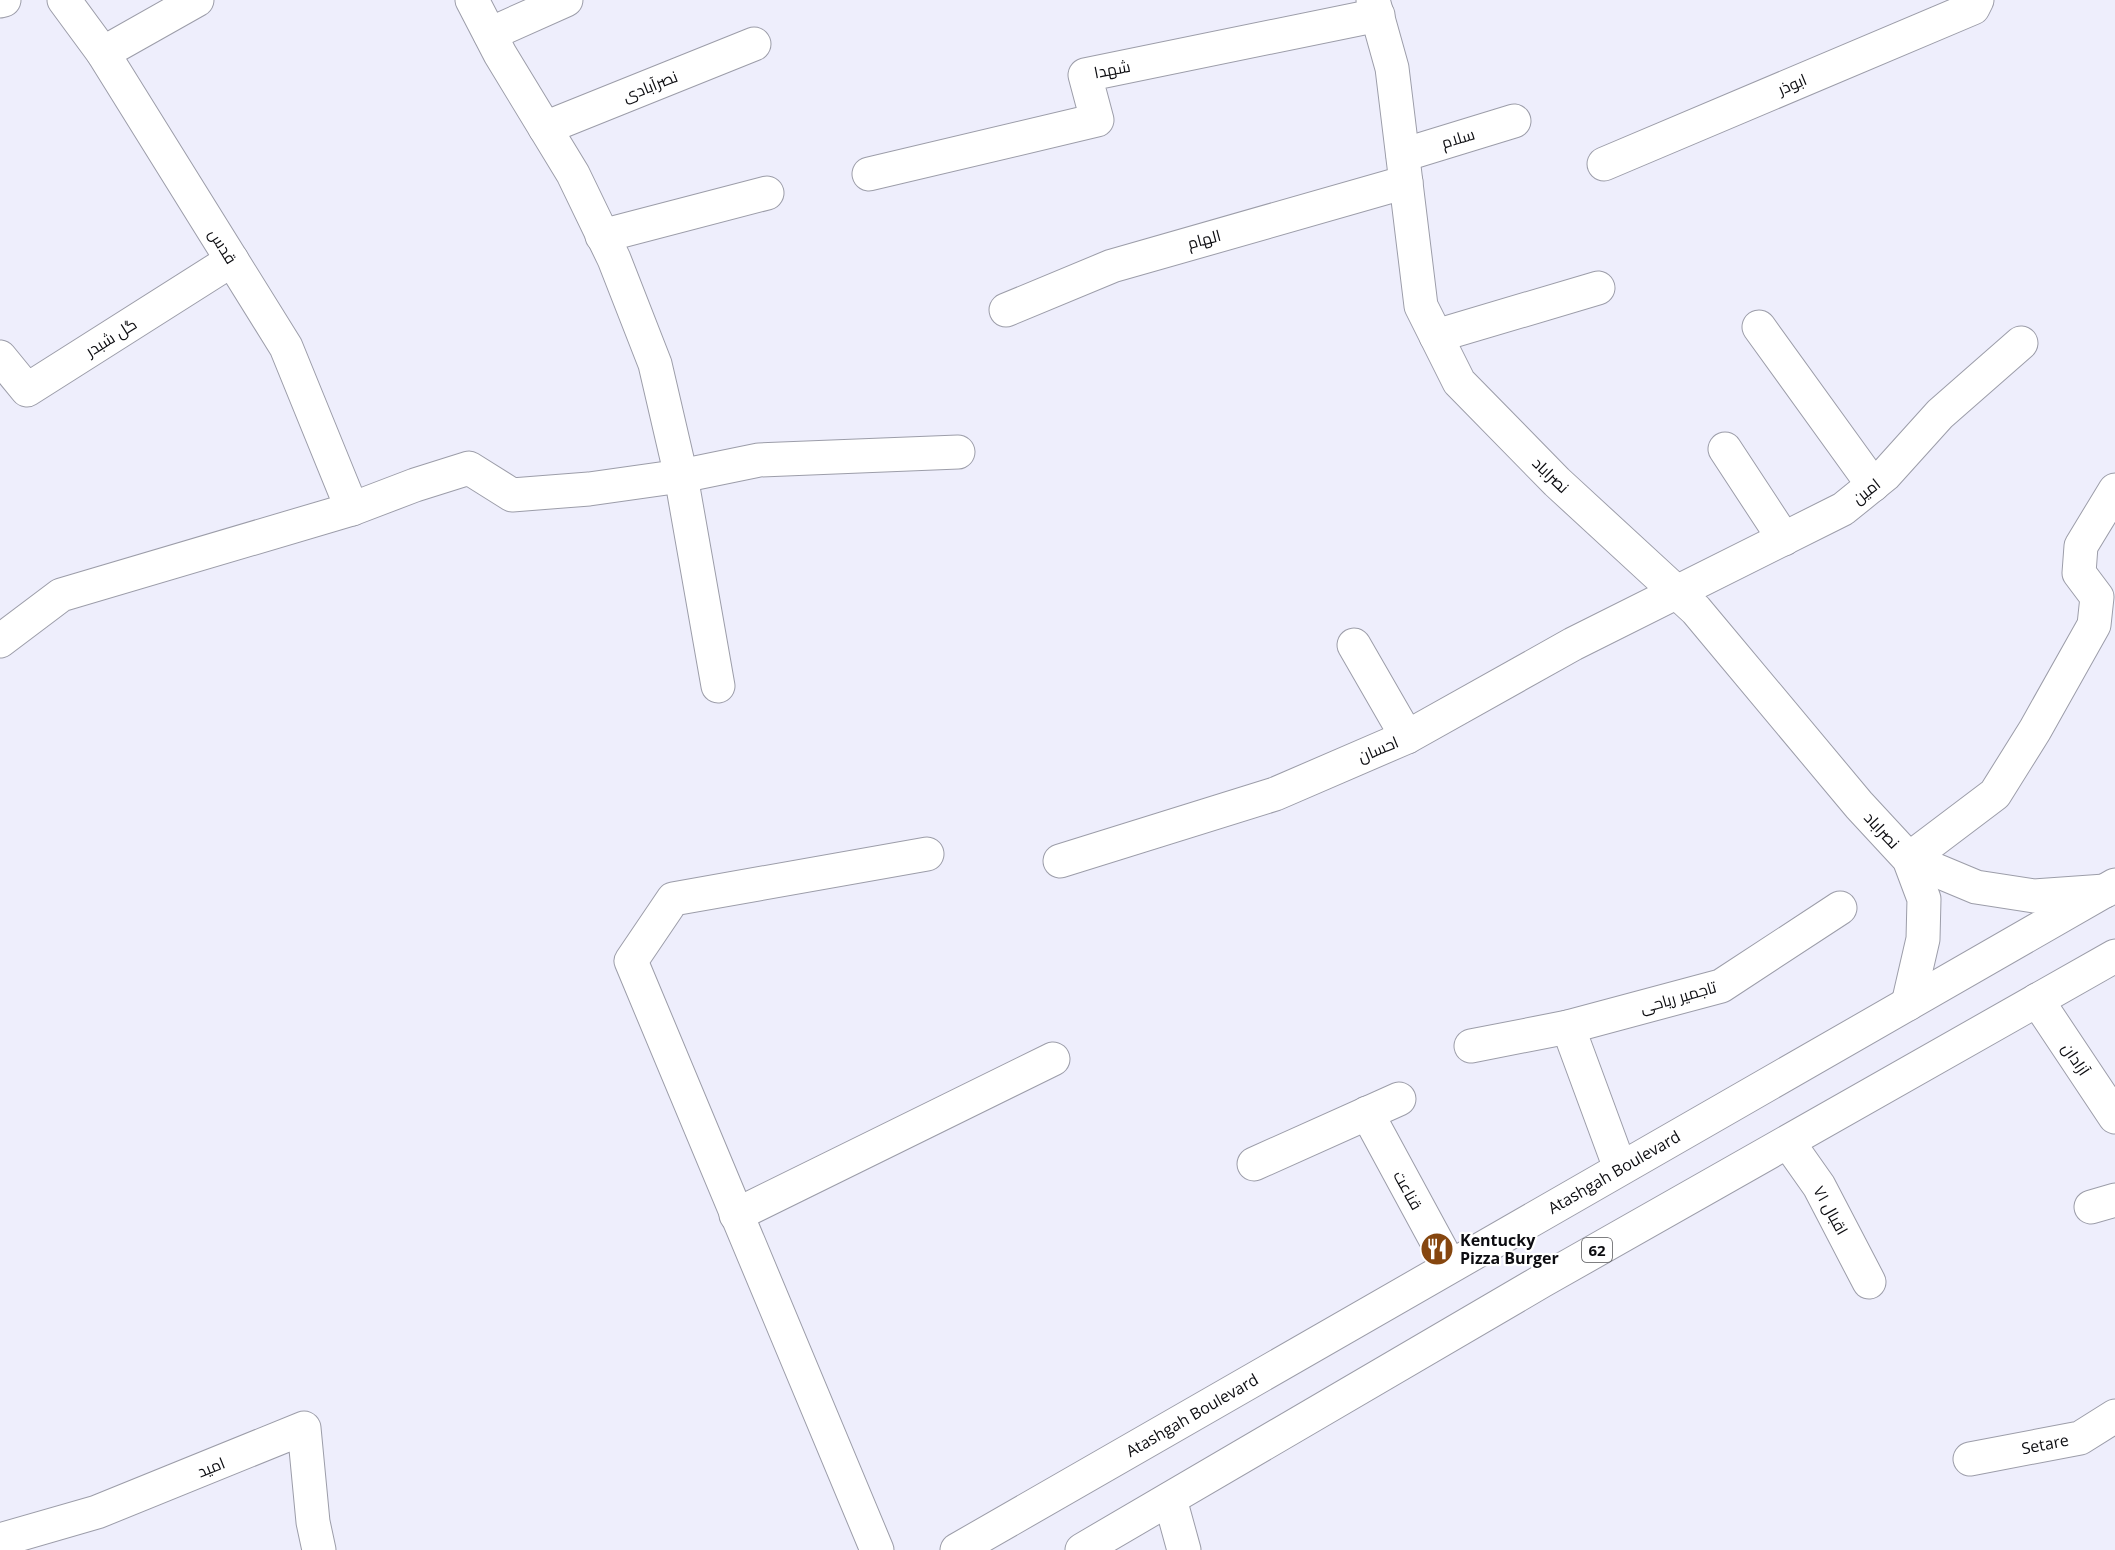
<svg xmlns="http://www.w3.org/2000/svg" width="2115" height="1550" font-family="'Open Sans',Cairo,sans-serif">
	<rect width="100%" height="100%" fill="#eeeefc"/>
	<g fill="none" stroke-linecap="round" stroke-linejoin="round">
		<g stroke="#9c9da9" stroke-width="35">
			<g id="minor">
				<polyline points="64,0 103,53 286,347 352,509"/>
				<polyline points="472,0 500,54 573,174 614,259 655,364 681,476 718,686"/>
				<polyline points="1373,0 1392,68 1421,306 1459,382 1557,482 1696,610 1859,805 1909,859 1924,899 1923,939 1908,1004"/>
				<polyline points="0,1 4,0"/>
				<polyline points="490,34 566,0"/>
				<polyline points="103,53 197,0"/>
				<polyline points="545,128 754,44"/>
				<polyline points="1403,155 1514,121"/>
				<polyline points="1604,164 1973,8 1977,0"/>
				<polyline points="869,174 1097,120 1085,75 1378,15"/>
				<polyline points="602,236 767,193"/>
				<polyline points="1006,310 1112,266 1406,182"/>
				<polyline points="1759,327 1873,485"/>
				<polyline points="1436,336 1598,288"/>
				<polyline points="0,357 27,390 232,260"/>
				<polyline points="1725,449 1784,539"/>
				<polyline points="0,641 61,595 352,509 415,485 469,468 512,495 589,489 681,476 759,460 958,452"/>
				<polyline points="1354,645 1407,737"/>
				<polyline points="1909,859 1995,794 2035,730 2094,625 2097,597 2079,573 2081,546 2115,490"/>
				<polyline points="1909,859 1976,887 2034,896 2105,891"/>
				<polyline points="1060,861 1275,794 1407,737 1573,644 1843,509 1885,475 1940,414 2021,343"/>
				<polyline points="2037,1000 2115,1117"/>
				<polyline points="1568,1027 1620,1168"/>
				<polyline points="1471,1046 1568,1027 1721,986 1840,908"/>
				<polyline points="1367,1113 1450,1266"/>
				<polyline points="1788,1142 1819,1186 1869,1282"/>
				<polyline points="1254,1164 1399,1099"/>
				<polyline points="2091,1207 2115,1200"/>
				<polyline points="736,1215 1053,1059"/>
				<polyline points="1970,1459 2080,1438 2115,1416"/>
				<polyline points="1170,1499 1184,1550"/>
				<polyline points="0,1540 97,1512 304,1428 313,1522 319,1550"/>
				<polyline points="877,1550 631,961 673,899 927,854"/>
			</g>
		</g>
		<g stroke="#9c9da9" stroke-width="35">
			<g id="primary">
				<polyline points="957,1550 2115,885"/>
				<polyline points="1082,1550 1542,1281 2115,956"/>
			</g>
		</g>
		<use href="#minor" stroke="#fff" stroke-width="33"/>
		<use href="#primary" stroke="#fff" stroke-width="33"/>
	</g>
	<defs>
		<g id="restaurant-disc" transform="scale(1.725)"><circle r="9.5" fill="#86460f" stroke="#fff"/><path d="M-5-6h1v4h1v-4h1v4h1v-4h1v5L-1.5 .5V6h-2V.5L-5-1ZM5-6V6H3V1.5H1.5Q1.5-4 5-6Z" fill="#fff"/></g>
	</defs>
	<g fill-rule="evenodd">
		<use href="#restaurant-disc" x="1437" y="1249"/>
	</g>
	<g text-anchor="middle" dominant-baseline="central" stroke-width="4.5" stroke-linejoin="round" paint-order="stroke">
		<rect fill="#fff" stroke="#555558" stroke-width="1.5" x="1582" y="1238" width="30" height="24" rx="4.5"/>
		<g font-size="15" font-weight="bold" fill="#0c0c10">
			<text x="1597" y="1250">62</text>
		</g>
		<g font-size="16" fill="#0c0c10" stroke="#fff">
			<text transform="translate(1112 69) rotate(-11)">شهدا</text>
			<text transform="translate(1792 84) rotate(-23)">ابوذر</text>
			<text transform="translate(650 86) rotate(-22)">نصرآبادی</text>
			<text transform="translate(1458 138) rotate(-17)">سلام</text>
			<text transform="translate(1204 239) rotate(-15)">الهام</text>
			<text transform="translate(223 246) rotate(58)">قدس</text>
			<text transform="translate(111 337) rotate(-32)">گل شبدر</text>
			<text transform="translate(1551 475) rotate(44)">نصراباد</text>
			<text transform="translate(1866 491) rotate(-38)">امین</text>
			<text transform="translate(1378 749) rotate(-23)">احسان</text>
			<text transform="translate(1882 830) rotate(47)">نصراباد</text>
			<text transform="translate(1678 997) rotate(-16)">تاجمیر ریاحی</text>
			<text transform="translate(2076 1059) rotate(56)">آزادان</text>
			<text transform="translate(1614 1172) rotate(-30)">Atashgah Boulevard</text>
			<text transform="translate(1408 1190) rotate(61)">قناعت</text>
			<text transform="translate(1831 1210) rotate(61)">۷۱ اقبال</text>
			<text transform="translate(1192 1415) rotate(-30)">Atashgah Boulevard</text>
			<text transform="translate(2045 1444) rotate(-11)">Setare</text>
			<text transform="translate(211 1467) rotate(-22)">امید</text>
		</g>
		<g font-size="16" font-weight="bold" fill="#0c0c10" stroke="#fff" text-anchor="start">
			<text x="1460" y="1240">Kentucky<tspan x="1460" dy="18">Pizza Burger</tspan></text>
		</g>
	</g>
</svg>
